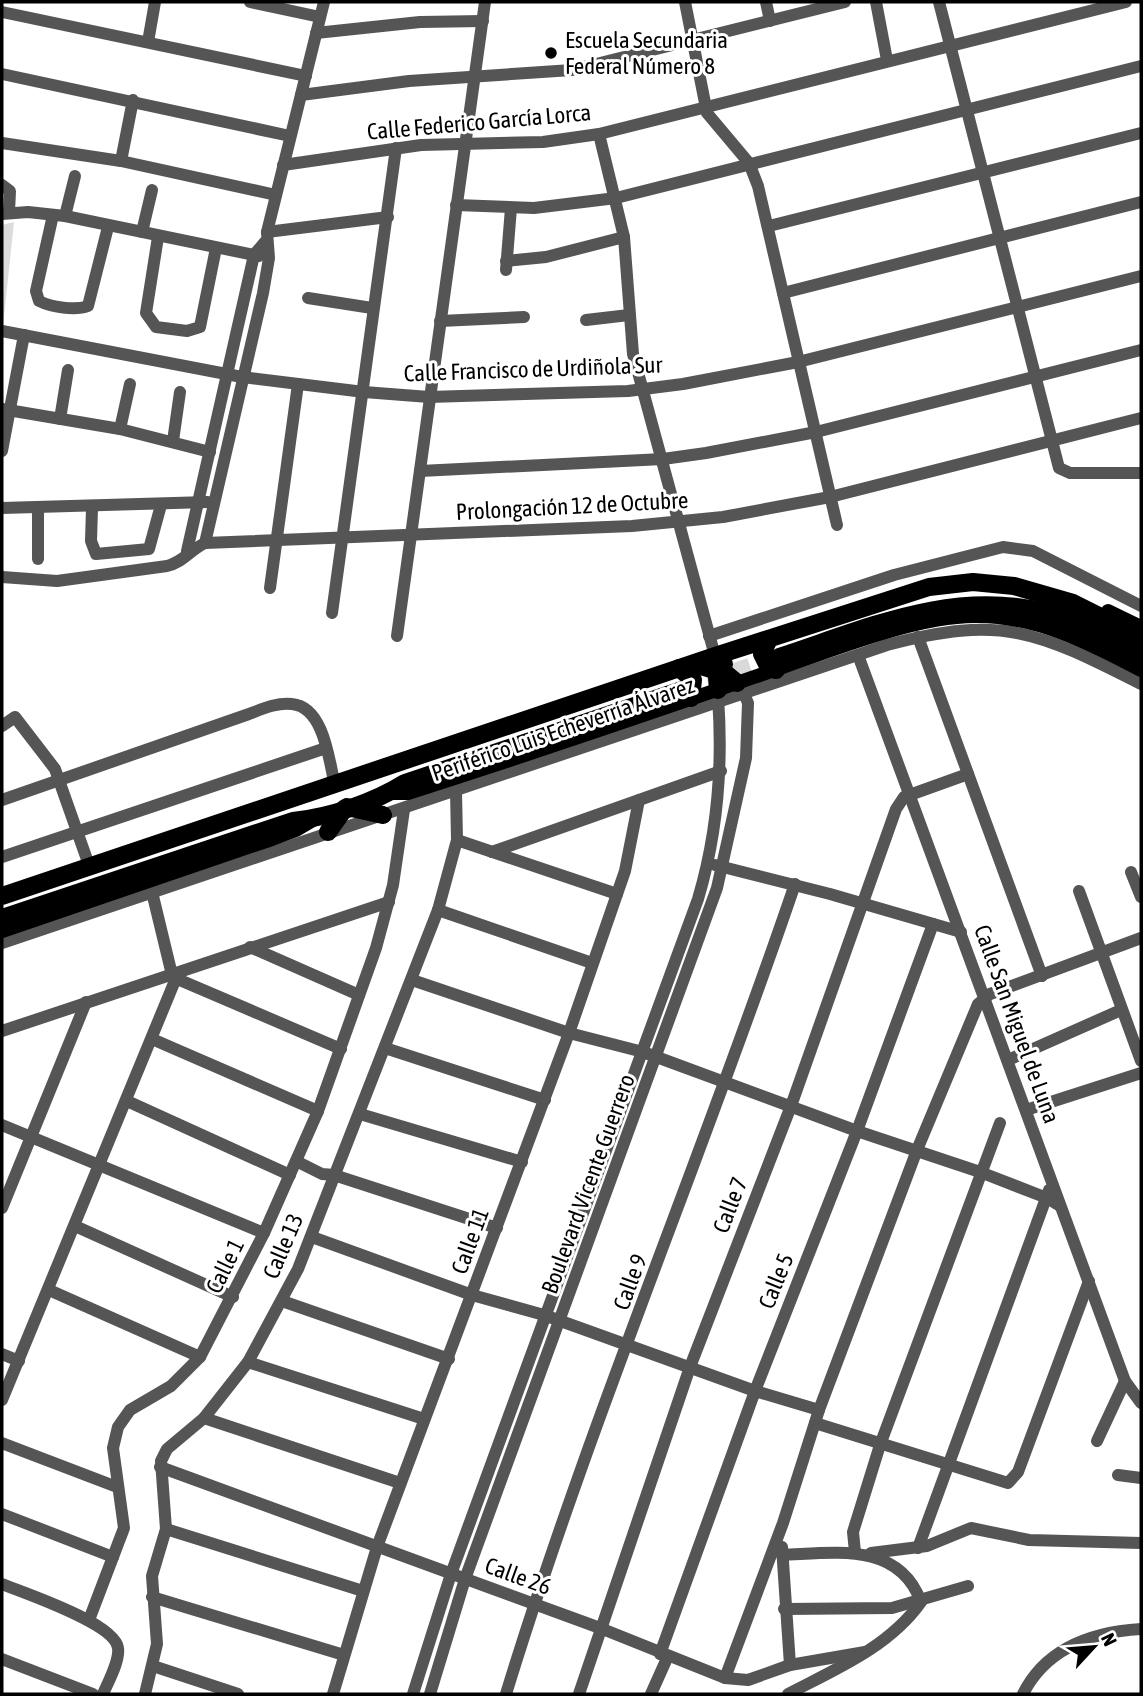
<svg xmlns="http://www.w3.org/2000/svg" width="1143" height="1696" font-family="'Asap Condensed',sans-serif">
	<rect width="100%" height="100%" fill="#fff"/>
	<polygon fill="#dcdcdc" points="14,222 3,326 2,225"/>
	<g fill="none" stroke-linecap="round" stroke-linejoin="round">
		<polyline stroke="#d9d9d9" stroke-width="18" stroke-dasharray="18 9" stroke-linecap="butt" points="682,690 779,657"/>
		<g stroke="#555" stroke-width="12">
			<polyline points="250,2 320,17"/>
			<polyline points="685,2 707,113 749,163 758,186 837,525"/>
			<polyline points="766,2 770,21"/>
			<polyline points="876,2 887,60"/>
			<polyline points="939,2 1059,468 1070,473 1141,473"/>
			<polyline points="2,12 306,76"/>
			<polyline points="316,33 420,22 483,21"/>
			<polyline points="148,42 155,2"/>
			<polyline points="2,74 290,136"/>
			<polyline points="301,95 409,81 572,70 845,2"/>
			<polyline points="599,134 624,237 633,354 715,656"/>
			<polyline points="2,143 121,161 276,195"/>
			<polyline points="121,161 133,100"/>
			<polyline points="283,165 421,145 543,142 599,134 1126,2"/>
			<polyline points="2,185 10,191 9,212"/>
			<polyline points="456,205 534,208 616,198 1141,66"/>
			<polyline points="2,214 28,212 65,216 259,256"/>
			<path d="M 53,215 L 36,291 L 39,301 C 51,307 75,311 88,306 L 108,227"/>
			<polyline points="65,216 75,176"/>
			<polyline points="769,226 1141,133"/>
			<polyline points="142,232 152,190"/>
			<polyline points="267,232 388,217"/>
			<polyline points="158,237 146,313 156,327 187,331 200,327 216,248"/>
			<polyline points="506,261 546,257 624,237"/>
			<polyline points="506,270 511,208"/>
			<polyline points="783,293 1141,202"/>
			<polyline points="308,298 372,308"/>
			<polyline points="586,320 629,315"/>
			<polyline points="440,321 524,317"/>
			<polyline points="2,331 242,377 364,392 429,397 628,391 683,384 798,362 1141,276"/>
			<polyline points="2,409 120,429 210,452"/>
			<polyline points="60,419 68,370"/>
			<polyline points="120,429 130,384"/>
			<polyline points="173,441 180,392"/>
			<polyline points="2,451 24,335"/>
			<polyline points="420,471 663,459 706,453 816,432 1141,350"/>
			<polyline points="2,508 208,502"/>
			<polyline points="92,508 91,541 96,554 149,549 161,505"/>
			<polyline points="38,509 38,559"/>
			<polyline points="205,543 263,293 269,258 267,232 324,2"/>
			<polyline points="187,551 254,255 265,242"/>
			<path d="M 2,577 L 57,581 L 167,566 C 183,562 189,551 205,543 L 632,526 L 723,517 L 830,497 L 1141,418"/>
			<polyline points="270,588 298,384"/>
			<polyline points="332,613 396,148"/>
			<polyline points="397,636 485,2"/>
			<polyline points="709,636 894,575 1003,547 1033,551 1141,606"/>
			<polyline points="918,637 1042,976"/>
			<polyline points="858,655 1125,1381 1141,1403"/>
			<polyline points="2,726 15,717 55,769 90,868"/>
			<path d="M 2,800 L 249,714 C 262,709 278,702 292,704 C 324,707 329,760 335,786"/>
			<polyline points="457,840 617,894"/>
			<polyline points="492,852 721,771"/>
			<polyline points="2,857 326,748"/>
			<polyline points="715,865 830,894 961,932"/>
			<polyline points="1131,872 1141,897"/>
			<polyline points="1079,891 1141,1061"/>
			<polyline points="438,910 592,963"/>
			<path d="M 2,943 L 887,645 C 1003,614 1038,632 1141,684"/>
			<polyline points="250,947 359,995"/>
			<polyline points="175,978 341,1049"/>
			<polyline points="412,980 569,1033 643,1052 857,1131 980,1172 1047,1198 1060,1206"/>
			<polyline points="2,1031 389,902"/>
			<polyline points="152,1039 318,1111"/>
			<polyline points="385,1048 545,1100"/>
			<polyline points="1008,1060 1121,1010"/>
			<polyline points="127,1101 290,1175"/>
			<polyline points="1026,1110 1141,1073"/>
			<polyline points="360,1114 522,1162"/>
			<polyline points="2,1125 264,1233"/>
			<polyline points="296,1161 322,1174 334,1175 497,1228"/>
			<polyline points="2,1208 86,1002"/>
			<polyline points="75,1226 233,1297"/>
			<polyline points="312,1237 472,1295 544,1315 755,1391 819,1410"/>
			<polyline points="49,1290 200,1357"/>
			<polyline points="282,1301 449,1359"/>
			<polyline points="2,1354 19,1361"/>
			<polyline points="248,1362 424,1419"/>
			<polyline points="2,1400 174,983 152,892"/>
			<polyline points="204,1418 400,1483"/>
			<polyline points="815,1423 1008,1483 1018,1472 1089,1281"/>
			<polyline points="1097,1441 1125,1381"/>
			<polyline points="2,1443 117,1487"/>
			<polyline points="160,1467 600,1628 725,1678 748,1680 790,1665 865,1652"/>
			<polyline points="1118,1475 1141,1478"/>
			<polyline points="2,1514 113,1557"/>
			<polyline points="166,1529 363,1591"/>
			<polyline points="782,1547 790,1665"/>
			<polyline points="918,1548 1049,1190"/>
			<polyline points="855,1552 853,1532 880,1445 1000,1123"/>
			<polyline points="871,1553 927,1546 971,1528 1029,1540 1141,1543"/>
			<path d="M 782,1555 C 834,1553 899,1541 921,1602 C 889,1647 836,1669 788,1694"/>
			<path d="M 2,1584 C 24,1593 115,1623 118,1648 C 120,1661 108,1682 103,1694"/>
			<polyline points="152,1597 344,1655"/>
			<polyline points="784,1609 892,1608 968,1586"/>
			<polyline points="89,1620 124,1528 113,1448 118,1427 130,1410 171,1386 200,1357 264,1233 318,1111 376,948 393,885 404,810"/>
			<polyline points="660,1654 755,1391 857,1131 933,924"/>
			<polyline points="2,1659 93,1694"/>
			<polyline points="153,1666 238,1694"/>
			<polyline points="725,1678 783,1523 819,1410 917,1150 978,1004 990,994 1141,938"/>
			<polyline points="145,1694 157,1644 152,1576 166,1529 161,1461 167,1449 204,1418 248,1362 298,1269 438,910 457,840 456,791"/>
			<polyline points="333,1694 377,1547 569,1033 625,871 639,800"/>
			<path d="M 413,1694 L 451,1574 L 698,899 C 718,832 723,766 718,697"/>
			<polyline points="430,1694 465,1579 717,888 746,758 748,703 742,689"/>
			<path d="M 506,1694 C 590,1420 703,1155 795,884"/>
			<polyline points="579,1694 690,1367 791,1106 896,809 904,797 968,774"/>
			<polyline points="651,1694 668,1656"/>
			<path d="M 1023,1694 C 1046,1648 1092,1632 1141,1629"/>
		</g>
		<g stroke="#000" stroke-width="14">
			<polyline points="1108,611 1141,627"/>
			<path d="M 388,793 L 408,793 C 524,756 639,717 754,677 C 817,656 913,615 977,616 C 1038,616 1089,643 1141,670"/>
			<polyline points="2,931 272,839 296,830 313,820"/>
		</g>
		<g stroke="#000" stroke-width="18">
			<polyline points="769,639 762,654 767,664 776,670"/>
			<path d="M 779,657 C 868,628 954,588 1048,613 C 1081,622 1111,639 1141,654"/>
			<polyline points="694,664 725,673 737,683"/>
			<polyline points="679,668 693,680 691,698"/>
			<polyline points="718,690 717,677 724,664"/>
			<polyline points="347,807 383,815"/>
			<polyline points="328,832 345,808"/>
			<polyline points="2,896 715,656 929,587 973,582 1014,586 1073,603 1141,637"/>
			<path d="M 2,918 L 293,821 C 330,817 373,803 405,783 L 682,690"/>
		</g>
	</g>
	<circle fill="#000" stroke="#fff" stroke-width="2.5" cx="551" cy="53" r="7"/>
	<g text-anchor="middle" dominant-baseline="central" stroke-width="6" stroke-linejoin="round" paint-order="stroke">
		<g font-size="23" fill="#000" stroke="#fff" text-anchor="start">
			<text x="565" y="40">Escuela Secundaria<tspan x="565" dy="26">Federal Número 8</tspan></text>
		</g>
		<g font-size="23" fill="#000" stroke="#fff">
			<text transform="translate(479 122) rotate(-5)">Calle Federico García Lorca</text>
			<text transform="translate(533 369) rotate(-2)">Calle Francisco de Urdiñola Sur</text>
			<text transform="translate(572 506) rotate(-3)">Prolongación 12 de Octubre</text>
			<text transform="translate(563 729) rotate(-19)">Periférico Luis Echeverría Álvarez</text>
			<text transform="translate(1017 1024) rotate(70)">Calle San Miguel de Luna</text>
			<text transform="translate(588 1184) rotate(-70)">Boulevard Vicente Guerrero</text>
			<text transform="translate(730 1205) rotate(-69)">Calle 7</text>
			<text transform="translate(470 1241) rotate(-70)">Calle 11</text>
			<text transform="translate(283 1246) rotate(-67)">Calle 13</text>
			<text transform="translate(225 1266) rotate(-64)">Calle 1</text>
			<text transform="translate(776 1281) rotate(-68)">Calle 5</text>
			<text transform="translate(630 1282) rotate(-70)">Calle 9</text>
			<text transform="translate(518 1576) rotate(20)">Calle 26</text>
		</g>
	</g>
	<rect width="1143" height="1696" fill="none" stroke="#000000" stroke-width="7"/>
	<g transform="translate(1094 1647) rotate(64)" stroke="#ffffff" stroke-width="5" paint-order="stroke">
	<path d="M0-5L12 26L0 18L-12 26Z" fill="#000000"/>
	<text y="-10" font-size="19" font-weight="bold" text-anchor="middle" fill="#000000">N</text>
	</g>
</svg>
